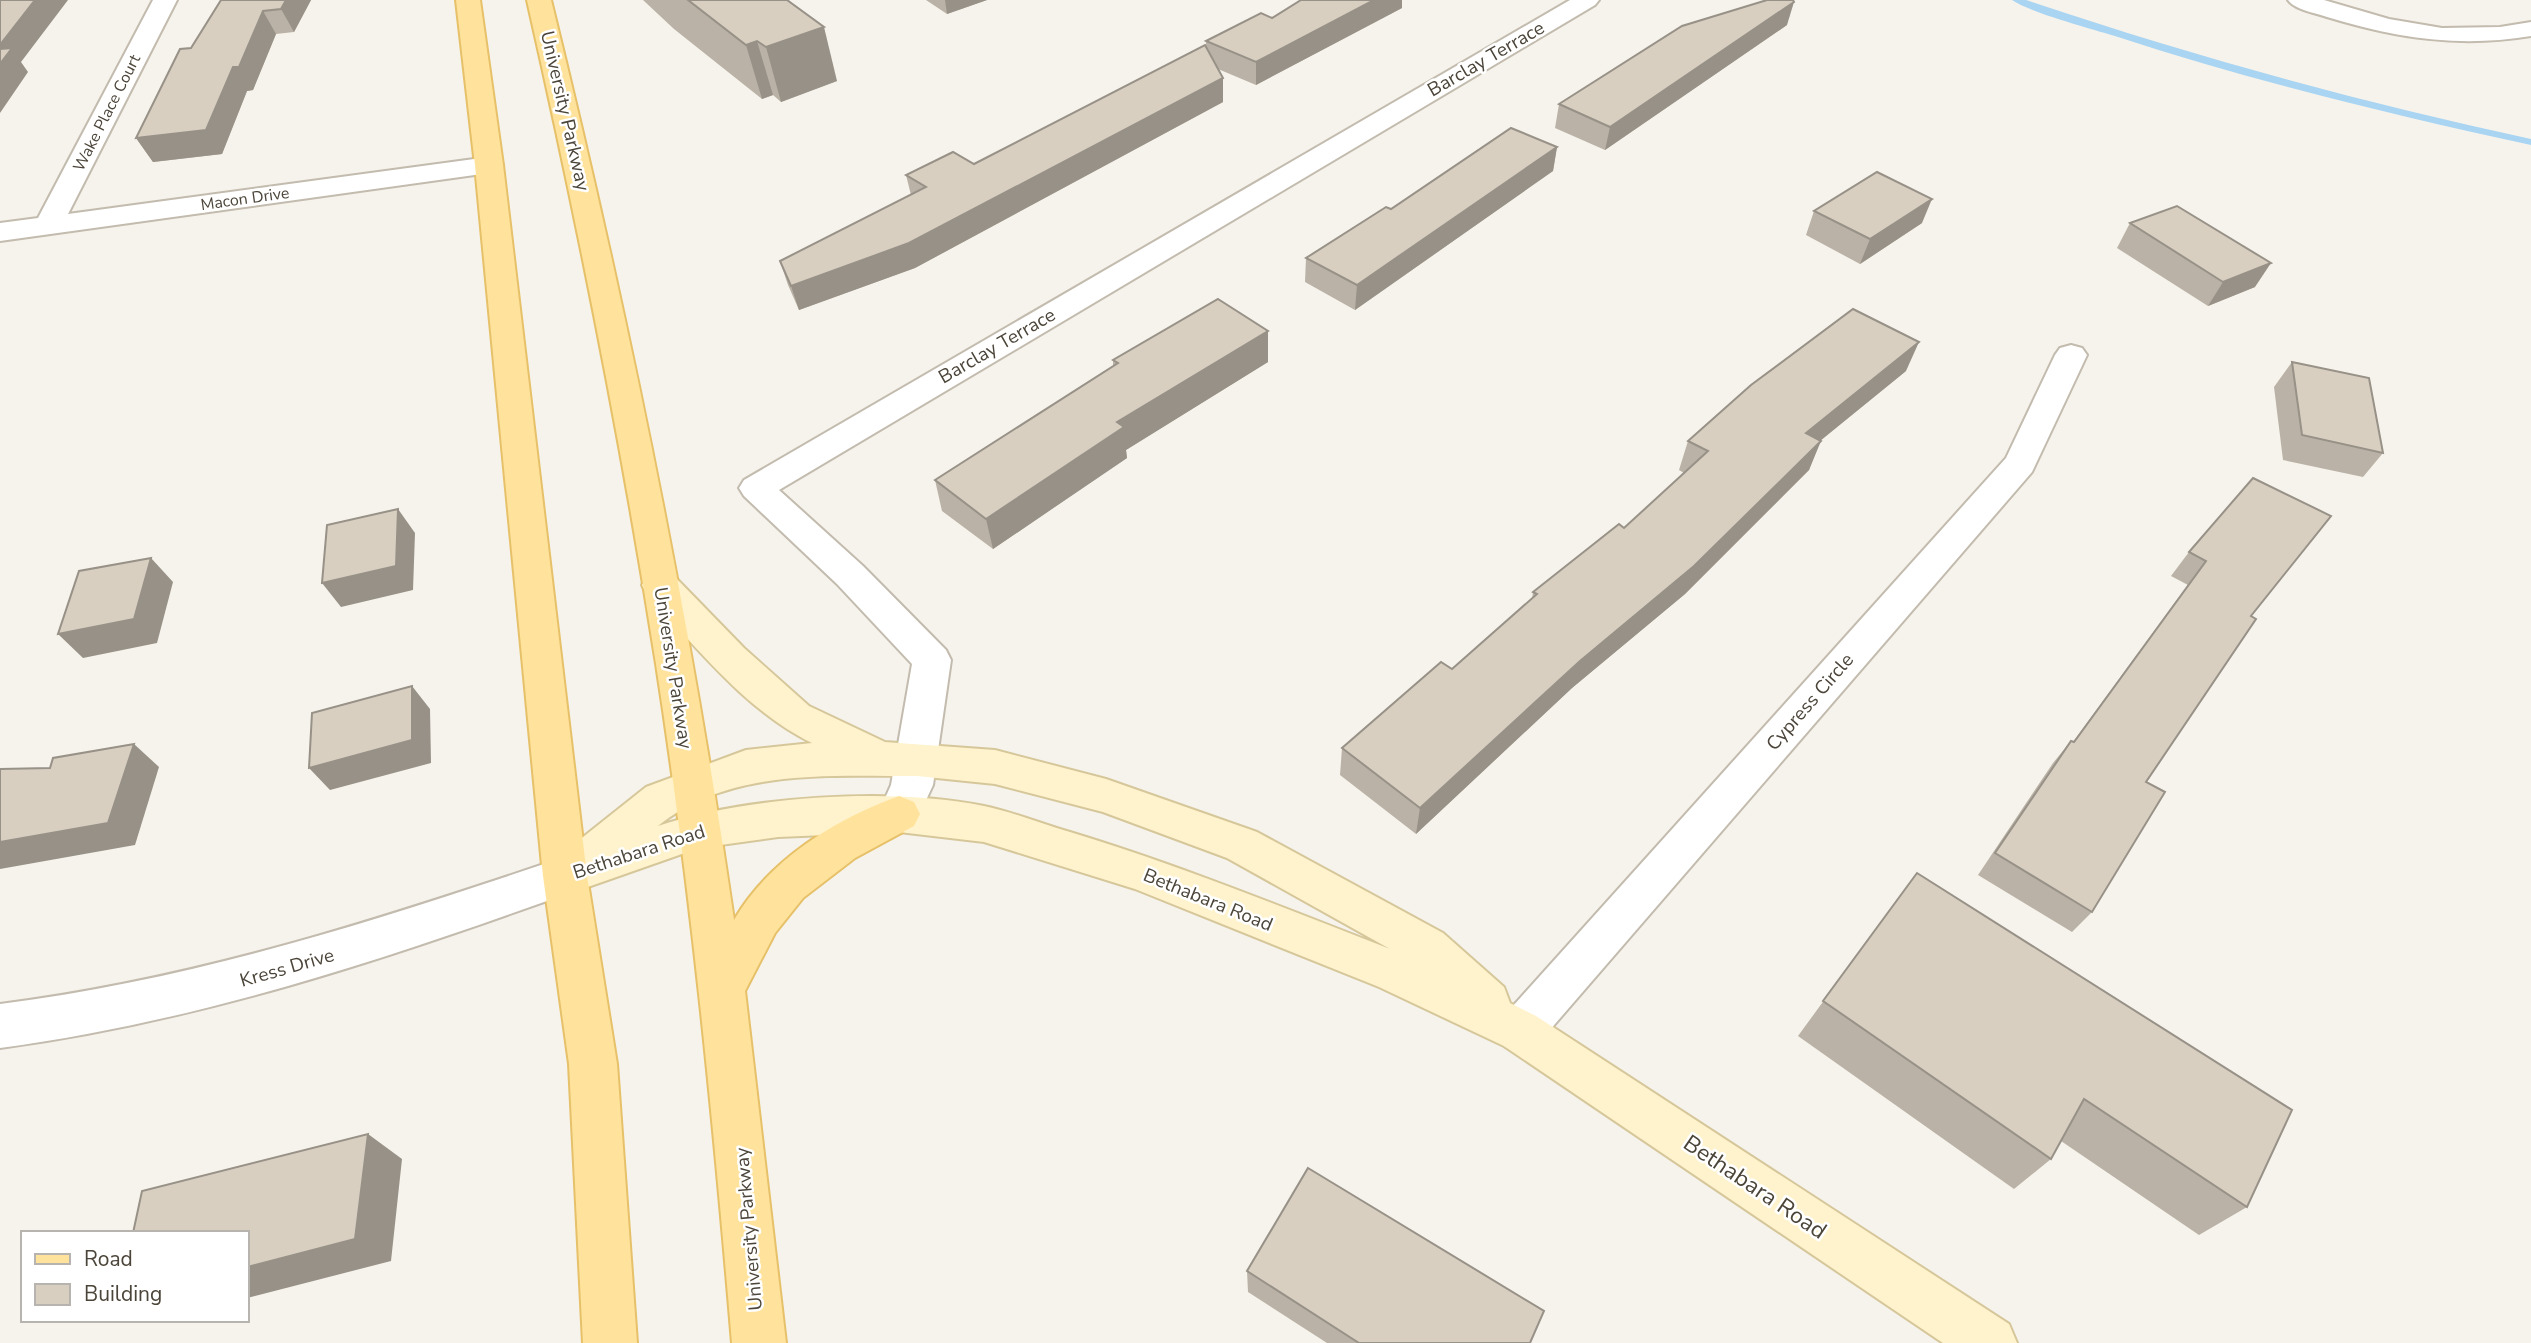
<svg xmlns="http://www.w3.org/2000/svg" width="2531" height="1343" font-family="'Nunito Sans',sans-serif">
	<rect width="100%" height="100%" fill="#f6f3ec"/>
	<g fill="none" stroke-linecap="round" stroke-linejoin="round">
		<path fill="#a9d4f2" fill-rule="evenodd" d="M 2012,0 L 2026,0 C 2192,56 2360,102 2531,139 L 2531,145 C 2392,115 2253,81 2118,37 C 2092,29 2031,13 2012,0 Z"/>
		<g stroke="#c2bbae" stroke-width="4">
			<g id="street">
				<polygon points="153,0 177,0 68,214 489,157 499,159 503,165 499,171 489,173 0,241 0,223 38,218"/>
				<polygon points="1570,0 1599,0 1595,5 779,490 863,566 946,650 951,660 933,785 914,826 899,832 884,826 878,814 891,785 912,664 837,584 744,496 739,488 744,480"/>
				<path d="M 2288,0 L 2324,0 L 2389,19 L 2442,28 L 2500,27 L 2531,22 L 2531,36 C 2459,48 2396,38 2327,17 C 2316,13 2295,10 2288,0 Z"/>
				<polygon points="2071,345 2082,348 2087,355 2032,472 1536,1046 1520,1053 1504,1046 1497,1031 1504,1016 2006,458 2055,355 2060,348"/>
				<path d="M 565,857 L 580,863 L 587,876 L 580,889 C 390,958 201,1021 0,1048 L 0,1004 C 197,979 378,920 565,857 Z"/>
			</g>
		</g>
		<g stroke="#d6c79b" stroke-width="4">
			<path id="secondary" d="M 660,572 L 673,575 L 744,648 L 809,706 L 885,742 L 995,750 L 1106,779 L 1257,832 L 1443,933 L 1504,987 L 1510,1003 L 1536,1016 L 2009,1324 L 2017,1343 L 1943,1343 L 1504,1046 L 1379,987 L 1135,889 L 984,842 L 899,832 L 778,837 L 699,848 L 565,895 L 550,889 L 543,876 L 550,863 L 564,858 L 568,849 L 646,787 L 746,750 L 812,743 C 746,711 697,647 647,595 L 642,585 L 647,575 ZM 917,776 L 995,784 L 1103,812 L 1227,858 L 1390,949 C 1284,908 1179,865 1070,832 C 1042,824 1013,812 984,806 C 890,787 748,796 658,826 C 728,768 831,776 917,776 Z"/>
		</g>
		<g stroke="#e6c16a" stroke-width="4">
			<g id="primary">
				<polygon points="456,0 480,0 503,165 587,876 617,1064 637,1343 583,1343 569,1064 543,876 475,165"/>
				<path d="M 527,0 L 551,0 C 626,304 689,610 734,920 C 769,860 835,819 899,796 L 914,802 L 920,814 L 914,826 L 855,858 L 803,898 L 775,933 L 745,991 L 786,1343 L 732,1343 C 713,1116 691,890 656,664 C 621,441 577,220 527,0 Z"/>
			</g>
		</g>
		<use href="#street" fill="#fff" fill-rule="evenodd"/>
		<use href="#secondary" fill="#fff3cd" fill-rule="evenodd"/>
		<use href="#primary" fill="#ffe39c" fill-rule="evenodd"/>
	</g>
	<g fill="#bab2a6">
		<polygon points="221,0 311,0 294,32 276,34 253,90 247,91 222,154 153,162 136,138"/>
		<polygon points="643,0 787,0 837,81 781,102 773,95 762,99 674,29"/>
		<polygon points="926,0 987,0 947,14"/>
		<polygon points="1301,0 1402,0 1402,8 1256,85 1218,69 1223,78 1223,102 915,268 799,310 788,285 780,261 911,195 906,175 974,164 1206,47 1206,41 1272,18"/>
		<polygon points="1787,25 1605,150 1555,128 1559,104"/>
		<polygon points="1557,147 1553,171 1355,310 1305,282 1306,258 1391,209"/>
		<polygon points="1814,211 1922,223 1860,264 1806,235"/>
		<polygon points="2130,223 2255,287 2208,306 2117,248"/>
		<polygon points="1113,360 1268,362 1126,450 1127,458 993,549 942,511 935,480 1113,366"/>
		<polygon points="2292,362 2383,453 2363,477 2283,460 2274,387"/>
		<polygon points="1906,371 1820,441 1809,470 1685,594 1572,688 1416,834 1340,775 1342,748 1452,669 1532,599 1533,592 1624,528 1684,473 1679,470 1688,441"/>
		<polygon points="2253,478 2251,616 2146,782 2092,912 2072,932 1978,875 2053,763 2071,741 2073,742 2188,585 2171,576 2189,552"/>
		<polygon points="1917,873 2247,1207 2199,1235 2061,1141 2051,1159 2014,1189 1798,1036"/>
		<polygon points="1247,1271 1530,1343 1327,1343 1248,1292"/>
	</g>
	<g fill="#979187">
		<polygon points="35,0 68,0 21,62 28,72 0,113 0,45"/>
		<polygon points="286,0 311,0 294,32 281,9"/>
		<polygon points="945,0 987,0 947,14"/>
		<polygon points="1374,0 1402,0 1402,8 1256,85 1256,62"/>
		<polygon points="1794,2 1787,25 1605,150 1610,127"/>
		<polygon points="263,11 276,34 253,90 247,91 222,154 153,162 136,138 233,67"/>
		<polygon points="824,27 837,81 781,102 766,47"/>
		<polygon points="757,41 773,95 762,99 746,45"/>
		<polygon points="1223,78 1223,102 915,268 799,310 791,286"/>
		<polygon points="1557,147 1553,171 1355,310 1357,285"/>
		<polygon points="1932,199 1922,223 1860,264 1870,239"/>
		<polygon points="2271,263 2255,287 2208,306 2223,282"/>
		<polygon points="1268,331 1268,362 1126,450 1127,458 993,549 986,519 1117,422"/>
		<polygon points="1919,342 1906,371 1794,462 1806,433"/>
		<polygon points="1821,441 1809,470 1685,594 1572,688 1416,834 1420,808"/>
		<polygon points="398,509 415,533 413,590 341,607 322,583"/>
		<polygon points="151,558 173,582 157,643 83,658 58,634"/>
		<polygon points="412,686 430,709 431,763 330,790 309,768"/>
		<polygon points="134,744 159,767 135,845 0,869 0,842"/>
		<polygon points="368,1134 402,1159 391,1261 247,1298 247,1267"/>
	</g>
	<g fill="#d8cfc1" stroke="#979187" stroke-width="2">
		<polygon points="0,0 35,0 0,45"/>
		<polygon points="221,0 286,0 281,9 263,11 239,67 233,67 206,130 136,138 180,49 191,48"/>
		<polygon points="688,0 787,0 824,27 766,47 757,41 746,45"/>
		<polygon points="1301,0 1374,0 1256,62 1206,41 1261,13 1272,18"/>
		<polygon points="1767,0 1793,0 1794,2 1610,127 1559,104 1682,26"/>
		<polygon points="1205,45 1223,78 909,243 791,286 780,261 926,187 906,175 953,152 974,164"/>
		<polygon points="12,48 0,64 0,49"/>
		<polygon points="1511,128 1557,147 1357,285 1306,258 1386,207 1391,209"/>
		<polygon points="1877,172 1932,199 1870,239 1814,211"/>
		<polygon points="2177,206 2271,263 2223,282 2130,223"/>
		<polygon points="1218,299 1268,331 1117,422 1124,427 986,519 935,480 1118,363 1113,360"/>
		<polygon points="1853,309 1919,342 1806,433 1821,441 1694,566 1580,661 1420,808 1342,748 1441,662 1452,669 1537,594 1533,592 1619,524 1624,528 1708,451 1688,441 1751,385"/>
		<polygon points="2292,362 2369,378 2383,453 2302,435"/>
		<polygon points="2253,478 2331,516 2251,616 2256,619 2146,782 2165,792 2092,912 1995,853 2071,741 2074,742 2206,561 2189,552"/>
		<polygon points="398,509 396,566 322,583 327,525"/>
		<polygon points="151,558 134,619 58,634 79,571"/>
		<polygon points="412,686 412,740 309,768 312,713"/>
		<polygon points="134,744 108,823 0,842 0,769 50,768 53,758"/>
		<polygon points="1917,873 2292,1110 2247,1207 2084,1099 2051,1159 1823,1001"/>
		<polygon points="368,1134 355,1239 247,1267 247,1233 133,1233 142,1191"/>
		<polygon points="1308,1168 1544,1311 1530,1343 1359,1343 1247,1271"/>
	</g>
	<g text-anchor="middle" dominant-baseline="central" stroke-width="5" stroke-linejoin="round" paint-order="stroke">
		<g font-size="16" fill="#4b4439" stroke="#fff">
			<text transform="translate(107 113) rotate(-63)">Wake Place Court</text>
			<text transform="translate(245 199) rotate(-8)">Macon Drive</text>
		</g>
		<g font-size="19" fill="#4b4439" stroke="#fff">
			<text transform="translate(1486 59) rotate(-30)">Barclay Terrace</text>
			<text transform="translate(565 111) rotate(77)">University Parkway</text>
			<text transform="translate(997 346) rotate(-30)">Barclay Terrace</text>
			<text transform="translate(673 668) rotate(81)">University Parkway</text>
			<text transform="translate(1810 702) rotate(-49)">Cypress Circle</text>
			<text transform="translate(639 852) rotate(-18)">Bethabara Road</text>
			<text transform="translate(1208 900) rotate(22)">Bethabara Road</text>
			<text transform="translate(287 968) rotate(-16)">Kress Drive</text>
			<text transform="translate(749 1229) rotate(-95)">University Parkway</text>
		</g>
		<g font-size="23" fill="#4b4439" stroke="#fff">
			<text transform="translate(1755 1187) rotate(34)">Bethabara Road</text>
		</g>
	</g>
	<rect x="21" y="1231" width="228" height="91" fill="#ffffff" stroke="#b7b4b0" stroke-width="2"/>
	<rect x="35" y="1254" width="35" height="10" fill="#ffe39c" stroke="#b7b4b0" stroke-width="2"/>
	<text x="84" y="1266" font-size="21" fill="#4b4439">Road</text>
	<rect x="35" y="1284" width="35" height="21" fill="#d8cfc1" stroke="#b7b4b0" stroke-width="2"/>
	<text x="84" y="1301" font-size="21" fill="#4b4439">Building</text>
</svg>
